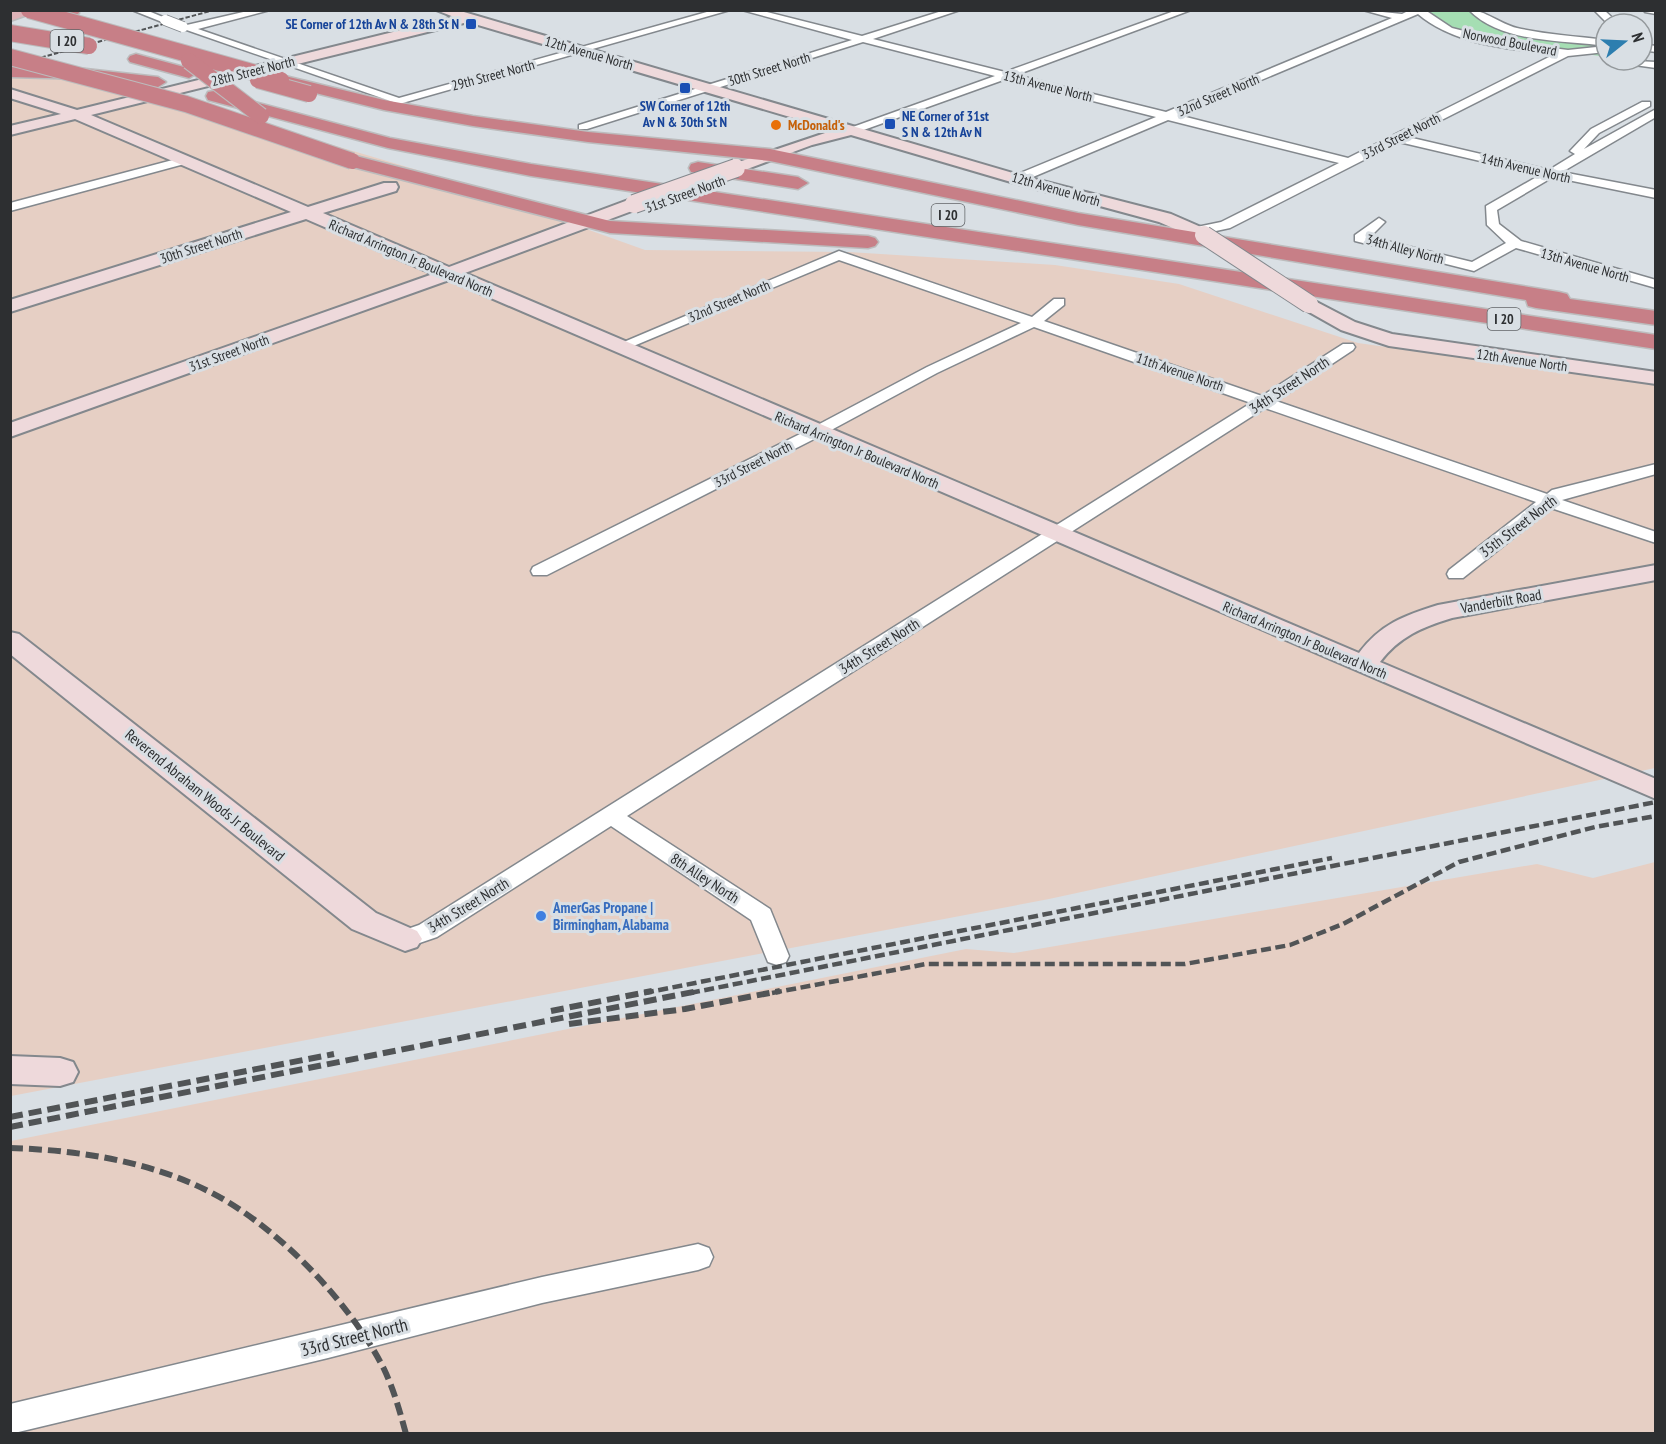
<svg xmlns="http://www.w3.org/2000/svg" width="1666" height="1444" font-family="'PT Sans Narrow',sans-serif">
	<rect width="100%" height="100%" fill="#d9dfe4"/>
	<g fill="#e6cfc4">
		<polygon points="10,72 129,85 441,177 645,250 849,252 1055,265 1179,284 1358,343 1655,385 1655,768 1049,899 11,1096"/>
		<polygon points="1655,862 1655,1433 11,1434 11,1141 966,949 1014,953 1537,864 1593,878"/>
	</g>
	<path fill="#a5deb3" d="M 1423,11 L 1470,11 C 1497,37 1569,37 1606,42 L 1606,57 L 1492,40 L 1453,29 Z"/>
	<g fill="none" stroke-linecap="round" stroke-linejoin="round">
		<g stroke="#83888d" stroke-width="3">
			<g id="street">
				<polygon points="132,10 146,10 170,20 162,22"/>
				<polygon points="252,10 270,10 198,29 399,98 714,10 730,10 399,104 178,27"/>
				<path d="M 742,10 L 759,10 L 862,36 L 945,10 L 960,10 L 873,39 L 1005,72 L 1177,10 L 1191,10 L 1016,75 L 1166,112 L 1392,18 L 1363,10 L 1402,14 L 1410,10 L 1425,10 L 1452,28 L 1511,43 L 1568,50 L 1606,46 L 1606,52 L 1568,56 L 1408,137 L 1549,170 L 1575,154 L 1570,151 L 1591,129 L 1642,102 L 1650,102 L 1650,106 L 1599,133 L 1584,149 L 1656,109 L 1656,117 L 1562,172 L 1656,190 L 1656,198 L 1553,177 L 1497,210 L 1499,224 L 1521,241 L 1656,280 L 1656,288 L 1516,248 L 1474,271 L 1355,241 L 1355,235 L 1379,218 L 1385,222 L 1370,237 L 1472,262 L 1506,243 L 1487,225 L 1486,206 L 1540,175 L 1399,142 L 1230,228 L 1197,235 L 1191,231 L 1192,228 L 1221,222 L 1339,163 L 1168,120 L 1021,182 L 1013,182 L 1013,176 L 1156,117 L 1006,79 L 858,132 L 850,132 L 850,128 L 995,76 L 863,42 L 587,129 L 579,129 L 579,125 L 852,40 ZM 1418,14 C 1455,45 1509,49 1555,54 L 1348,158 L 1178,115 Z"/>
				<path d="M 1469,10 C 1485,10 1500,24 1517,28 C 1544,34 1571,36 1598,39 L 1603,42 L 1598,45 C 1557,40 1500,42 1469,10 Z"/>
				<polygon points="1594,10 1604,10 1619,24 1608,24"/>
				<polygon points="1644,10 1656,10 1656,14 1645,12"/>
				<polygon points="1642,44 1656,46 1656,52 1642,50"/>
				<polygon points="1615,60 1656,62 1656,68 1620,63"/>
				<polygon points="184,157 190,161 188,163 10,211 10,203"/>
				<polygon points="839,251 1032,317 1054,299 1064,299 1064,305 1044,321 1262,396 1343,344 1353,344 1355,347 1353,350 1276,401 1547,494 1552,490 1656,464 1656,474 1562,500 1656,532 1656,543 1551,508 1463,578 1449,578 1447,574 1449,570 1536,502 1265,408 627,816 770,909 789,956 786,962 777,965 768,962 751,920 611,826 437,937 405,948 396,945 393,939 396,933 419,925 1251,403 1034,327 937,373 822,435 547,575 533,575 531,571 533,567 810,429 927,367 1021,323 839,260 624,350 619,351 612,347"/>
				<polygon points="698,1244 709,1248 713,1257 709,1266 698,1270 542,1303 328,1358 10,1434 10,1404 542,1277"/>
			</g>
		</g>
		<g stroke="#83888d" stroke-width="4">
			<g id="secondary">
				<path d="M 436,10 L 457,10 L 1023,176 L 1171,214 L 1210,231 L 1213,235 L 1204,240 L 1198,239 L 1159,222 L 1011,182 L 851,135 L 812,145 L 742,171 L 730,171 L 728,168 L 730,165 L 834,130 L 468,22 L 91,115 L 308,207 L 384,183 L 396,183 L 398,187 L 396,191 L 323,213 L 449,267 L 628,200 L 640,200 L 642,204 L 640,208 L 465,273 L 1359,653 C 1381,624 1403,616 1438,605 L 1656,565 L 1656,580 L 1452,618 C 1422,627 1399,637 1380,662 L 1656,779 L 1656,799 L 449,280 L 10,437 L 10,423 L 433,274 L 306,219 L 10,312 L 10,300 L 291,212 L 75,119 L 10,135 L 10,126 L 61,114 L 10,98 L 10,89 L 77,110 L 454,17 Z"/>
				<polygon points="1309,298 1355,322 1392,334 1656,372 1656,384 1389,346 1341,330 1302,308 1299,304"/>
				<polygon points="10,632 19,634 376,913 417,931 422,939 417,947 405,951 352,929 10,654"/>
				<polygon points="10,1056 60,1058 73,1062 78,1072 73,1082 60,1086 10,1084"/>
			</g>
		</g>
		<g stroke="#bcbcbd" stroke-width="3">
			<polygon id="primary" points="16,10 41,10 10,21 10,12"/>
		</g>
		<g stroke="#bcbcbd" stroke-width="3">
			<g id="highway">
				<polygon points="60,10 78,10 79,13 72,17"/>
				<polygon points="136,54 195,70 197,73 189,78 130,62 128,59 130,56"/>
				<polygon points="10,67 86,69 158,77 166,82 158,87 86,79 10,77"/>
				<polygon points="281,75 384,100 473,116 588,132 770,149 1078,213 1559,292 1567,294 1570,299 1656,311 1656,325 1536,308 1528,306 1526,300 1078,225 770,161 588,142 473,126 384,110 275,83 273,80"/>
				<polygon points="214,91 390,138 531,164 1656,335 1656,349 531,176 388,148 208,100 206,96 208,92"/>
				<polygon points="352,155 610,221 868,236 875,238 878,242 875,246 868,248 610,233 345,165 343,161 345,157"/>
				<polygon points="698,162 798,177 808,183 798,189 691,172 689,168 691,164"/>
			</g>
		</g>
		<use href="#street" fill="#fff" fill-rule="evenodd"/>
		<use href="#secondary" fill="#eed9db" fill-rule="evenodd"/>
		<use href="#primary" fill="#ddb2b7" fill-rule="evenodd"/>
		<use href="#highway" fill="#c77f87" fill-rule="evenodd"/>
		<polyline stroke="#515456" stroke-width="2" stroke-dasharray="4.5 2" stroke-linecap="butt" points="10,66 214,10"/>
		<g stroke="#515456" stroke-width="4.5" stroke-dasharray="10 4.5" stroke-linecap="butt">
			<polyline points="644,993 1332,858"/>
			<polyline points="690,993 1656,802"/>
			<polyline points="772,993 926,964 1185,964 1290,945 1343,924 1459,862 1595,827 1656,816"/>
		</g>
		<g stroke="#515456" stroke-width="6" stroke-dasharray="13 6" stroke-linecap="butt">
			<polyline points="551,1011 652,991"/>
			<polyline points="569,1024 685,1009 780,991"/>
			<polyline points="10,1117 334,1054"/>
			<polyline points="10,1127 698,991"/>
			<path d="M 10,1148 C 77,1150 150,1161 210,1192 C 277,1226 350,1302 384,1369 C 394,1390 400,1412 406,1434"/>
		</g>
		<g stroke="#83888d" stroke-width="12" stroke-linecap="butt">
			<polyline id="street-bridge" points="165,20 183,27"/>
		</g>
		<g stroke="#83888d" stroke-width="20" stroke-linecap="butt">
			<g id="secondary-bridge">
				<polyline points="634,204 736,168"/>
				<polyline points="1204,235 1309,304"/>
			</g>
		</g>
		<g stroke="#bcbcbd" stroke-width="18" stroke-linecap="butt">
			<g id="highway-bridge">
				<polyline points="29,10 281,80"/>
				<polyline points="10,33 89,46"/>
				<polyline points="10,57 186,104 352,161"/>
				<polyline points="189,61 261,116"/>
				<polyline points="258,80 309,94"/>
			</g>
		</g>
		<use href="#street-bridge" stroke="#fff" stroke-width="10"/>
		<use href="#secondary-bridge" stroke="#eed9db" stroke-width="18"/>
		<use href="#highway-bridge" stroke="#c77f87" stroke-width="16"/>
	</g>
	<g fill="#1a4fb4" stroke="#d9dfe4" stroke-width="2">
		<rect x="465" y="18" width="12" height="12" rx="3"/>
		<rect x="679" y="82" width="12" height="12" rx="3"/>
		<rect x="884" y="118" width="12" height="12" rx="3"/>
	</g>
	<circle fill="#e8710a" stroke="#d9dfe4" stroke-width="2" cx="776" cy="125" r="6"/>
	<circle fill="#3f7fe0" stroke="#d9dfe4" stroke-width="2" cx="541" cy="916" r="6"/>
	<g text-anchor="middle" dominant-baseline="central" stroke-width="6" stroke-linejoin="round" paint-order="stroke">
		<g font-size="14" font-weight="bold" fill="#164399" stroke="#d9dfe4" text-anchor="end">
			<text x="459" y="24">SE Corner of 12th Av N &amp; 28th St N</text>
			<text x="685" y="106" text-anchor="middle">SW Corner of 12th<tspan x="685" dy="16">Av N &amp; 30th St N</tspan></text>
			<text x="902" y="116" text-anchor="start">NE Corner of 31st<tspan x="902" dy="16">S N &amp; 12th Av N</tspan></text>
		</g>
		<g fill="#d9dfe4" stroke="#616467" stroke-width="1.5">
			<rect x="50.5" y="30" width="33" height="22" rx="4.5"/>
			<rect x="931.5" y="204" width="33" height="22" rx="4.5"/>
			<rect x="1487.5" y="308" width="33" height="22" rx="4.5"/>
		</g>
		<g font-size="14" font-weight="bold" fill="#2d2f31">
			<text x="67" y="41">I 20</text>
			<text x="948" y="215">I 20</text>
			<text x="1504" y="319">I 20</text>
		</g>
		<g font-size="14" fill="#2d2f31" stroke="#d9dfe4">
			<text transform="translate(1510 42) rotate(11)">Norwood Boulevard</text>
			<text transform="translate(589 53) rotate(16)">12th Avenue North</text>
			<text transform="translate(769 69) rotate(-17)">30th Street North</text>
			<text transform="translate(253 71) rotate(-14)">28th Street North</text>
			<text transform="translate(493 75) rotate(-15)">29th Street North</text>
			<text transform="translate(1048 86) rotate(14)">13th Avenue North</text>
			<text transform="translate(1218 95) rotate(-23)">32nd Street North</text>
			<text transform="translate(1401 136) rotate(-27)">33rd Street North</text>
			<text transform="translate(1526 168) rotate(13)">14th Avenue North</text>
			<text transform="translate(1056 189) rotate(16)">12th Avenue North</text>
			<text transform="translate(685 194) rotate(-20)">31st Street North</text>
			<text transform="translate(201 246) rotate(-18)">30th Street North</text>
			<text transform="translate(1405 249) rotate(15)">34th Alley North</text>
			<text transform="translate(411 258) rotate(23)">Richard Arrington Jr Boulevard North</text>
			<text transform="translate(1585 265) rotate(16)">13th Avenue North</text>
			<text transform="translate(729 301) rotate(-23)">32nd Street North</text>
			<text transform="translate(229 353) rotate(-20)">31st Street North</text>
			<text transform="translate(1522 360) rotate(8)">12th Avenue North</text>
			<text transform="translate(1180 372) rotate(19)">11th Avenue North</text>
			<text transform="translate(857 450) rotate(23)">Richard Arrington Jr Boulevard North</text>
			<text transform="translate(753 464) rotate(-27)">33rd Street North</text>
			<text transform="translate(1305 640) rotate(23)">Richard Arrington Jr Boulevard North</text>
		</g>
		<g font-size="14" font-weight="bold" fill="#c56008" stroke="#d9dfe4" text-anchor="start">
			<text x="788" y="125">McDonald's</text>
		</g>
		<g font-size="15" fill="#2d2f31" stroke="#d9dfe4">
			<text transform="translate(1289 385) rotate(-33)">34th Street North</text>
			<text transform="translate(1518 526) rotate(-37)">35th Street North</text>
			<text transform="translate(1501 601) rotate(-10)">Vanderbilt Road</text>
			<text transform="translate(879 646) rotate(-32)">34th Street North</text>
			<text transform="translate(205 795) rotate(39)">Reverend Abraham Woods Jr Boulevard</text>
			<text transform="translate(705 878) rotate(33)">8th Alley North</text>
			<text transform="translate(468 905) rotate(-31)">34th Street North</text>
		</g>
		<g font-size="15" font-weight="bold" fill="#366cbe" stroke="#d9dfe4" text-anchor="start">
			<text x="553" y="907">AmerGas Propane |<tspan x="553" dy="17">Birmingham, Alabama</tspan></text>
		</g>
		<g font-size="18" fill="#2d2f31" stroke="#d9dfe4">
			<text transform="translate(354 1337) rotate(-14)">33rd Street North</text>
		</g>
	</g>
	<rect width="1666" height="1444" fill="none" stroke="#2d2f31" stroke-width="24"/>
	<g transform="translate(1624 42) rotate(72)"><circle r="28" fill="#d9dfe4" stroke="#94999c" stroke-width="1.5"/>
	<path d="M0-4.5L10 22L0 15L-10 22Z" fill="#2d7eaf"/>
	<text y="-9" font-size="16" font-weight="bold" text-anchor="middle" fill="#2d2f31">N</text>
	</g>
</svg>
